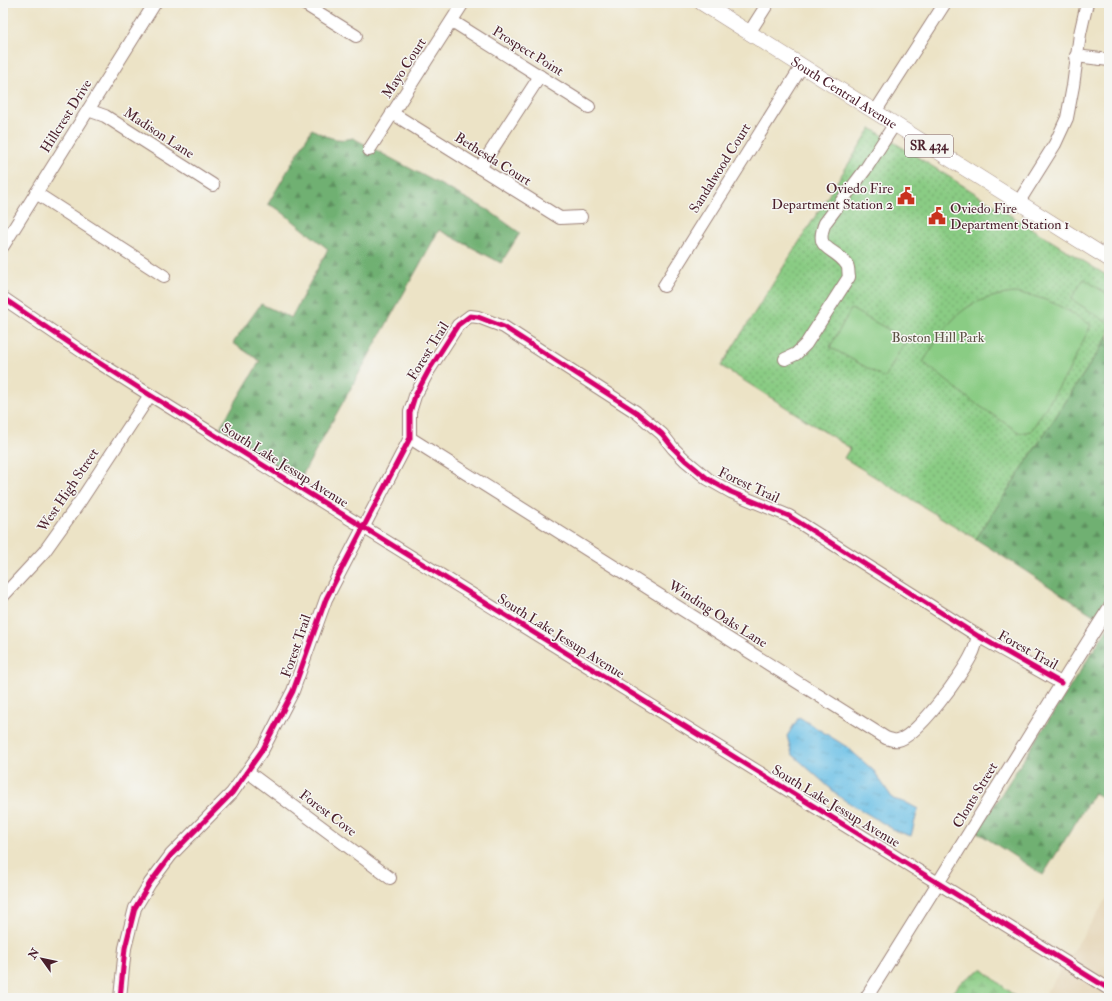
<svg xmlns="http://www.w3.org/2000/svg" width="1112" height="1001" font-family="'IM FELL Double Pica',serif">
	<defs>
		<pattern id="grass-dots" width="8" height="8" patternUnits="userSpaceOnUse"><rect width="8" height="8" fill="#8acc84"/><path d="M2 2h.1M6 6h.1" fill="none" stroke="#73a56c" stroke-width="1.8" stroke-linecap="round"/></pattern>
		<pattern id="forest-firs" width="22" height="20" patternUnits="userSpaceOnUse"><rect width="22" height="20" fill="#6fb072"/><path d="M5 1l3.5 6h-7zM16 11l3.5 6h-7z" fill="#5d8f5e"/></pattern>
		<pattern id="wetland-marsh" width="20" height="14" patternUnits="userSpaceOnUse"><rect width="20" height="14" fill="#8acc84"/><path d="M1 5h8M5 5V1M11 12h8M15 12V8" fill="none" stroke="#73a56c"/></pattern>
		<pattern id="water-ripples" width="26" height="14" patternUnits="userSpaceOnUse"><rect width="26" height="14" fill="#69bfe6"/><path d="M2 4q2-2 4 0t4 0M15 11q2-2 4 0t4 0" fill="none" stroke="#589bbb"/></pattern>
	</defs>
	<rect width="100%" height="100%" fill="#f6f6f2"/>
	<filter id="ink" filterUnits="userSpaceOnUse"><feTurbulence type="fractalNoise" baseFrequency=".025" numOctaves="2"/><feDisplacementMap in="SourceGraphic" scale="8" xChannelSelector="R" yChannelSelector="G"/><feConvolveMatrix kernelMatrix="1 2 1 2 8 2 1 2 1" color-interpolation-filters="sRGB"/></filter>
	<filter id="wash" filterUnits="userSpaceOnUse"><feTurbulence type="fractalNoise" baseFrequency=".012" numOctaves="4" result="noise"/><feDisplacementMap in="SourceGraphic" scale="16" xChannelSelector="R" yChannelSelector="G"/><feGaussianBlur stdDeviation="0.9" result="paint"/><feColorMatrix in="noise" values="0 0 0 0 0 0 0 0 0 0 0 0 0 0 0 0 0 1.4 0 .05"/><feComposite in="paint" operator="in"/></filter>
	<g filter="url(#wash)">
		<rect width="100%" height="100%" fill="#ece3c6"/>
		<polygon fill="#e5d5b7" points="1109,895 1109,998 1043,998"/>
		<polygon fill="url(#grass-dots)" stroke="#6a7658" points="871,128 1109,277 1109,335 976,539 844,458 850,448 721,366"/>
		<g fill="url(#forest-firs)" stroke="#5c684e">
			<path d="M 312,129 C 326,137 337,142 353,138 L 488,210 L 520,233 L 501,263 L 439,230 L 299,481 L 218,431 L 260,361 L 233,343 L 261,304 L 291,318 L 328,249 L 278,209 L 268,204 Z"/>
			<polygon points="1109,335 1109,594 1095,616 976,539"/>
			<polygon points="1109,626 1109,766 1108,768 1109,768 1109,802 1094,793 1043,875 977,832"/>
		</g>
		<polygon fill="url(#wetland-marsh)" stroke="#6a7658" points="982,969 1017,998 948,998 962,981"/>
		<g fill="#8acc84" stroke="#6a7658">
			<polygon points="1084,279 1109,295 1109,314 1105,321 1071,299"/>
			<path d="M 1014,293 C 1047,296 1064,308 1091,325 L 1067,374 L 1031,431 L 1020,433 L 972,401 L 923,362 C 950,320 961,299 1014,293 Z"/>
			<polygon points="851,309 906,339 885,378 830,347"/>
		</g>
		<polygon fill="url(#water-ripples)" stroke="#5a6f88" points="799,717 847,747 874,771 893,799 907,803 918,809 911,836 896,831 841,798 792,754 787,736"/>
	</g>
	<g filter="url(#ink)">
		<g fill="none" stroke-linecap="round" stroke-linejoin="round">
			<g stroke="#9b8178" stroke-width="14">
				<g id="minor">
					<polyline points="303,3 356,36"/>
					<polyline points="452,21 589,107"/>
					<polyline points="749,33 768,3"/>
					<polyline points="1076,56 1109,60"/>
					<polyline points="88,110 105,116 213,185"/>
					<polyline points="875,112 945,3"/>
					<polyline points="392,113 560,218 581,217"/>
					<polyline points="369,150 463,3"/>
					<polyline points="480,168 540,76"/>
					<polyline points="36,193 164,276"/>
					<polyline points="1018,203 1055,144 1067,118 1073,86 1080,34 1087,3"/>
					<polyline points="3,246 155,3"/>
					<polyline points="664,286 802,66"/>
					<polyline points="3,298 87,355 150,395 1109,989"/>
					<path d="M 785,359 L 796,354 L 806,344 L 849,277 C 848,273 849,268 847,265 C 835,246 813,252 825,223 L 865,170 L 894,125"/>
					<path d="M 410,438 L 886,738 C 889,739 895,741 898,740 C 917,737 964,672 972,654 C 975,649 976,642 978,636"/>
					<polyline points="3,596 44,552 79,503 150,395"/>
					<polyline points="248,772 390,878"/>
					<polyline points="120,998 125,948 135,908 150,883 171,855 232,793 263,749 293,691 326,599 410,438 410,412 415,396 429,370 458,325 470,316 478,317 504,327 636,412 662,434 673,448 685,460 708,479 731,492 789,516 978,636 1061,683"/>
					<path d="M 866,998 C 948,869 1027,737 1109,608"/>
				</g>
			</g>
			<g stroke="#9b8178" stroke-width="16">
				<g id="major">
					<path id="s1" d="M 702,3 L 1109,259"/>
				</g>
			</g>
			<use href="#minor" stroke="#fff" stroke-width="12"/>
			<use href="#major" stroke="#fff" stroke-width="15"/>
			<g stroke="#f6f6f2" stroke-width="8">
				<g id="cycleway">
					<polyline points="3,298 87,355 150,395 1109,989"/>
					<polyline points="120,998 125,948 135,908 150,883 171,855 232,793 263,749 293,691 326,599 410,438 410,412 415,396 429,370 458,325 470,316 478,317 504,327 636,412 662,434 673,448 685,460 708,479 731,492 789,516 978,636 1061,683"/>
				</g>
			</g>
			<use href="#cycleway" stroke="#d6006c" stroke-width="5"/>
		</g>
	</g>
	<defs>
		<g id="civic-bare" transform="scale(1.38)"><path d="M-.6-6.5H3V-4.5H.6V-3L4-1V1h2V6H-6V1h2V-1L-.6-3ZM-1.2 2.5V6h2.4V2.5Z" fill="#c8321e" stroke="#f6f6f2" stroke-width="2.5" paint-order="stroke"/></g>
	</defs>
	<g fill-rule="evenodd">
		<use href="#civic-bare" x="906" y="196"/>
		<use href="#civic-bare" x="937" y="216"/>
	</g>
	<g text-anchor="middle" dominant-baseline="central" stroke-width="3" stroke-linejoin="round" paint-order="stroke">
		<rect fill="#f6f6f2" stroke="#7e6067" stroke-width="1" x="905" y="135" width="48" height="22" rx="3"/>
		<g font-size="13" font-weight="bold" fill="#4a1f2b">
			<text x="929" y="146">SR 434</text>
		</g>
		<g font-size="14" fill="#4a1f2b" stroke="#f6f6f2">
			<text transform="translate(528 51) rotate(32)">Prospect Point</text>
			<text transform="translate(404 68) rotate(-57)">Mayo Court</text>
			<text stroke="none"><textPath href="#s1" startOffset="168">South Central Avenue</textPath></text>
			<text transform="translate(66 116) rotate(-58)">Hillcrest Drive</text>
			<text transform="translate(159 133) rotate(33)">Madison Lane</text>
			<text transform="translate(493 159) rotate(32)">Bethesda Court</text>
			<text transform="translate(720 168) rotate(-58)">Sandalwood Court</text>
			<text transform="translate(428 351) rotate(-58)">Forest Trail</text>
			<text transform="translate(285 465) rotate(32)">South Lake Jessup Avenue</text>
			<text transform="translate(749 485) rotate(25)">Forest Trail</text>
			<text transform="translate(68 490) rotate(-56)">West High Street</text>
			<text transform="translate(718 614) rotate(32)">Winding Oaks Lane</text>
			<text transform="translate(561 636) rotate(32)">South Lake Jessup Avenue</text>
			<text transform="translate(296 646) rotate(-71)">Forest Trail</text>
			<text transform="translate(1028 650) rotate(29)">Forest Trail</text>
			<text transform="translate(975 795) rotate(-59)">Clonts Street</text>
			<text transform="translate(836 806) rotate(31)">South Lake Jessup Avenue</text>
			<text transform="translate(328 813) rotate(37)">Forest Cove</text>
		</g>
		<g font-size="14" fill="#4a1f2b" stroke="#f6f6f2" text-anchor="end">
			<text x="893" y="188">Oviedo Fire<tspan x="893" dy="16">Department Station 2</tspan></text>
			<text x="950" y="208" text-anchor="start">Oviedo Fire<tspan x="950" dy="16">Department Station 1</tspan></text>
		</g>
		<g font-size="14" fill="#5d5346" stroke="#f6f6f2">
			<text x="938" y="337">Boston Hill Park</text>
		</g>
	</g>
	<rect width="1112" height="1001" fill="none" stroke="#f6f6f2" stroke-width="16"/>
	<g transform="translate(42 959) rotate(303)" stroke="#f6f6f2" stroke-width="3" paint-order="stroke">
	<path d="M0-3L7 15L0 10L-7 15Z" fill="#4a1f2b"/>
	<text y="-6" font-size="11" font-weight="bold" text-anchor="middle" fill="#4a1f2b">N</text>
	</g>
</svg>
